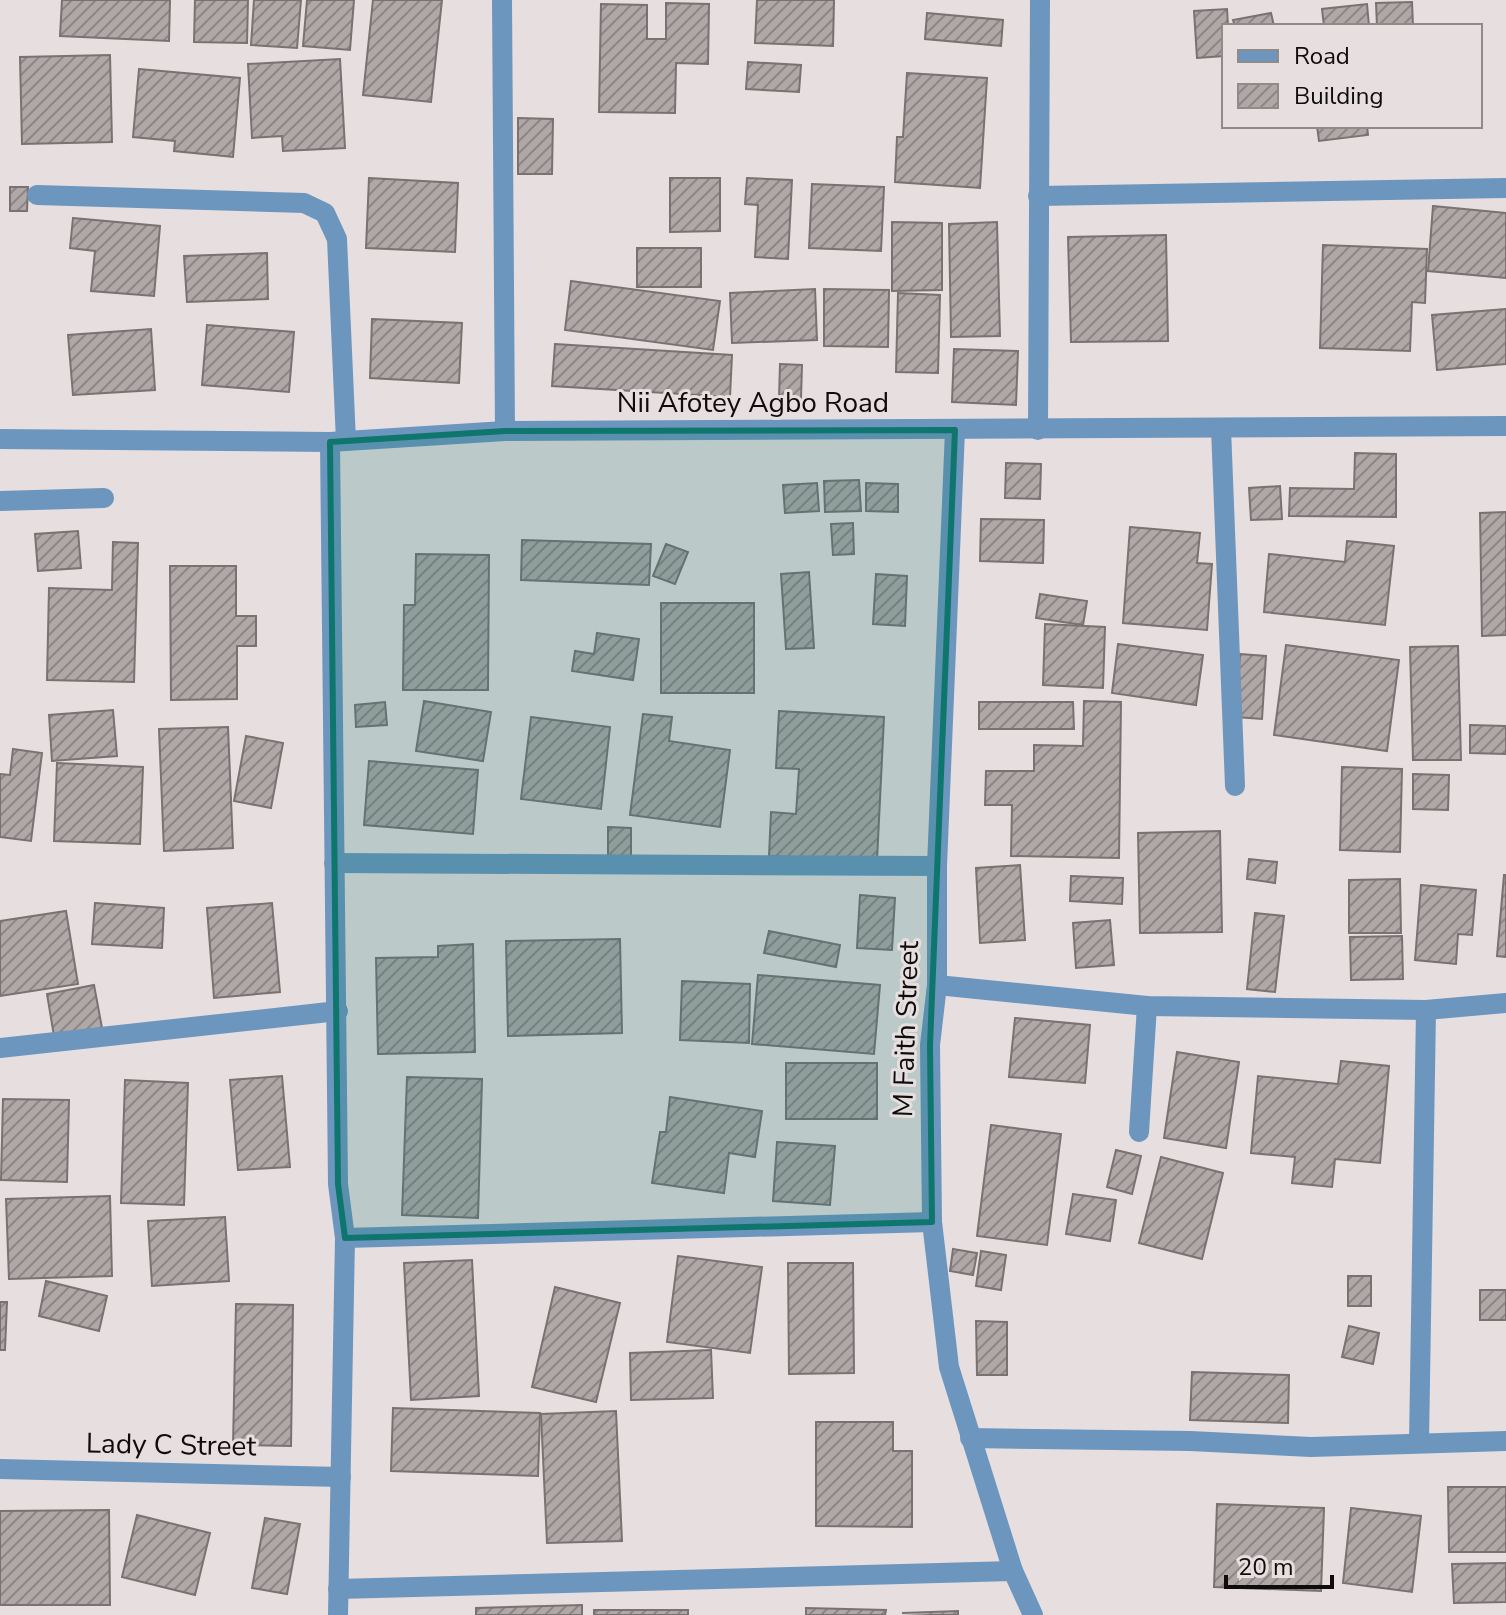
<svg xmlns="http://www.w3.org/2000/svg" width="1506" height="1615" font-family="'Nunito Sans',sans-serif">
	<defs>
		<pattern id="building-hatch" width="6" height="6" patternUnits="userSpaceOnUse" patternTransform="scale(2)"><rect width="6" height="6" fill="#b0a7a7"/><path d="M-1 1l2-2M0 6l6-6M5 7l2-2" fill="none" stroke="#8e8686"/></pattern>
	</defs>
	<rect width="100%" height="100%" fill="#e7dedf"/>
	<g fill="url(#building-hatch)" stroke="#7a7172" stroke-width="2">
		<polygon points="62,0 170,0 169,41 60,36"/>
		<polygon points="195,0 248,0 247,43 194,42"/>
		<polygon points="254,0 301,0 297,48 251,45"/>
		<polygon points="307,0 354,0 350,50 303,46"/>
		<polygon points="373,0 442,0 431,102 363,95"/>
		<polygon points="757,0 834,0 833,46 755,43"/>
		<polygon points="1412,2 1413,26 1377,26 1376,3"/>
		<polygon points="666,3 709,4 708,64 676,63 675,113 599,112 601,4 647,5 647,39 666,39"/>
		<polygon points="1367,4 1369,26 1324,26 1322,9"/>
		<polygon points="1227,9 1228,26 1224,26 1224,56 1197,58 1194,11"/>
		<polygon points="927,13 1003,20 1001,46 925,39"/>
		<polygon points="1271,13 1274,26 1235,26 1233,20"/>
		<polygon points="110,55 112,142 22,144 20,57"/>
		<polygon points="340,59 345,148 283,151 282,136 252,138 248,64"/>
		<polygon points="748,62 801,65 799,92 746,89"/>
		<polygon points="139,69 240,78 233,157 174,151 175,141 133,137"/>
		<polygon points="907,73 987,78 980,188 895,182 897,137 903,137"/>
		<polygon points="518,118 553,119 552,174 518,174"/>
		<polygon points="1317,126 1367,126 1368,135 1319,141"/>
		<polygon points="369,178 458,183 455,252 366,248"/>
		<polygon points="670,178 720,178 720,231 670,232"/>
		<polygon points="747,178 792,180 788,259 755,257 758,205 745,204"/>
		<polygon points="812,184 884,187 881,251 809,248"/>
		<polygon points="10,187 28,187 27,211 10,211"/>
		<polygon points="1433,206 1506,213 1506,278 1428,271"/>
		<polygon points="73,218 160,226 154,296 91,291 95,251 70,248"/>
		<polygon points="892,222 942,223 942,290 892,291"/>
		<polygon points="997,222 1000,336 951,337 949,224"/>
		<polygon points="1166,235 1168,341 1071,342 1068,237"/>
		<polygon points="1323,245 1427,249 1425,303 1412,302 1410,351 1320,348"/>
		<rect x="637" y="248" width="64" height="39"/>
		<polygon points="267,253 268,299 187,302 184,256"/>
		<polygon points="571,281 720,301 713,350 565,330"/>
		<polygon points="815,289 817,340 732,343 730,293"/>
		<polygon points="824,289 889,290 888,347 824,346"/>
		<polygon points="898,293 940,295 938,373 896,372"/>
		<polygon points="1506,309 1506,364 1437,370 1432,315"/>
		<polygon points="372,319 462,323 459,383 370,378"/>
		<polygon points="207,325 294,332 289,392 202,385"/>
		<polygon points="151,329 155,390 73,395 68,335"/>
		<polygon points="555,344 732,355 730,397 552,386"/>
		<polygon points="954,349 1018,351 1016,405 952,402"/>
		<polygon points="780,364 802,365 801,399 779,399"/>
		<polygon points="1355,453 1396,454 1396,517 1289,516 1290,488 1354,489"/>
		<polygon points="1006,463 1041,464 1040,499 1005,498"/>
		<polygon points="859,480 861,511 825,512 824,481"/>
		<polygon points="817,483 819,511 785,513 783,485"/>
		<polygon points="866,483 898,484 898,512 866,511"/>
		<polygon points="1280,486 1282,519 1251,520 1249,488"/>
		<polygon points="1506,512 1506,635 1482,636 1480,513"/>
		<polygon points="981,519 1044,520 1043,563 980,561"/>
		<polygon points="853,523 854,554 833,555 831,524"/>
		<polygon points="1130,527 1200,533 1197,563 1212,564 1207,630 1123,623"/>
		<polygon points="78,531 81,568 38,571 35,534"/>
		<polygon points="522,540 651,544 649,585 521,580"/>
		<polygon points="1347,541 1394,546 1385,625 1264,612 1269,554 1345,562"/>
		<polygon points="113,542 138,543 134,682 47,680 49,588 112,590"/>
		<polygon points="666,544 688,552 675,584 653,576"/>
		<polygon points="416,554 489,555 488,690 403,690 404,605 415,605"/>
		<polygon points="170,566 236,566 236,616 256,616 256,646 237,646 237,699 171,700"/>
		<polygon points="809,572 814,648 786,649 781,574"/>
		<polygon points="876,574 907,576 905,626 873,624"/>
		<polygon points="1040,594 1087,601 1083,625 1036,618"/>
		<rect x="661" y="603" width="93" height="90"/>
		<polygon points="1045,624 1105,627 1103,688 1043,685"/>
		<polygon points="597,633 639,639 633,680 572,671 575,651 594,654"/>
		<polygon points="1118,644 1203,655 1196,705 1112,693"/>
		<polygon points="1286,645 1399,660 1387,751 1274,735"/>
		<polygon points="1458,646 1461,760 1413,760 1410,647"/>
		<polygon points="1240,654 1266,656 1262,719 1236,717"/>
		<polygon points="424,701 491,712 483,761 416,751"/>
		<polygon points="1084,701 1121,702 1119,858 1011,856 1012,805 985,805 986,771 1034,771 1034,745 1083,746"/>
		<polygon points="385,702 387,725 356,727 355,705"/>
		<polygon points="979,702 1073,702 1074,729 979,729"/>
		<polygon points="113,710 117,756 52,761 49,715"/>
		<polygon points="779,711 884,717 877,861 769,856 771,812 796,814 799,769 776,768"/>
		<polygon points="643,714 672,717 669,741 730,750 720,827 630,815"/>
		<polygon points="531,717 610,727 601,809 521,799"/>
		<polygon points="1470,725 1506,726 1506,754 1470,753"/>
		<polygon points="228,727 233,848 164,851 159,729"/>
		<polygon points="246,736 283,743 271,808 234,801"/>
		<polygon points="13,749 42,753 31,841 0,837 0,774 10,775"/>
		<polygon points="369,761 478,770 473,834 364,825"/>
		<polygon points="57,763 143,767 140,844 54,841"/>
		<polygon points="1342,767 1402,769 1400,852 1340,850"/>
		<polygon points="1413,774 1449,775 1448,810 1413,809"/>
		<polygon points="608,827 631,828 631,870 608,869"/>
		<polygon points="1220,831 1222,932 1140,933 1138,833"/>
		<polygon points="1249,859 1277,862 1275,883 1247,879"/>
		<polygon points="1020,865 1025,940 980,943 976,868"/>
		<polygon points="1504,875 1506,875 1506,957 1497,956"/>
		<polygon points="1071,876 1123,878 1122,904 1070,901"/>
		<polygon points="1400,879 1401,933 1349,933 1349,880"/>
		<polygon points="1421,885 1476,890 1472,935 1458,934 1456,964 1415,960"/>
		<polygon points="860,895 895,898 892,950 857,948"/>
		<polygon points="95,903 164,908 162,948 92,944"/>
		<polygon points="272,903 280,992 214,998 207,908"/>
		<polygon points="66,911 78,984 0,996 0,921"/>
		<polygon points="1255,913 1284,916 1275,992 1247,989"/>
		<polygon points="1110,920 1114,965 1076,968 1073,923"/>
		<polygon points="769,931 840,945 836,967 764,953"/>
		<polygon points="1402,936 1403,979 1351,980 1350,937"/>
		<polygon points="620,939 622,1033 508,1036 506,941"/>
		<polygon points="473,944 475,1052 378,1054 376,958 438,957 438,946"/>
		<polygon points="758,975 880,985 874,1054 752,1044"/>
		<polygon points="682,981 750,984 749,1043 680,1040"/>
		<polygon points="94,985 102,1028 54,1036 47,994"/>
		<polygon points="1015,1018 1090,1025 1085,1083 1009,1077"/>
		<polygon points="1177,1052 1239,1062 1226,1148 1164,1138"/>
		<polygon points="1341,1061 1389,1066 1380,1163 1335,1159 1332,1187 1292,1183 1295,1157 1251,1153 1258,1076 1338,1084"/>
		<rect x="786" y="1063" width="91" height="56"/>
		<polygon points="282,1076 290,1167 238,1170 230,1080"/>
		<polygon points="407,1077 482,1079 478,1218 402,1215"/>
		<polygon points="125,1080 188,1083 184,1205 121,1203"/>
		<polygon points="670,1097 762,1111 755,1157 729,1153 724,1193 652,1183 660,1132 666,1132"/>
		<polygon points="3,1099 69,1100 67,1182 1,1180"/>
		<polygon points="991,1125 1061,1134 1047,1245 977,1236"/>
		<polygon points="777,1142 835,1146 830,1205 773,1201"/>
		<polygon points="1116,1150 1141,1156 1132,1194 1107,1187"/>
		<polygon points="1161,1157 1223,1173 1202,1259 1139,1243"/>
		<polygon points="1073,1194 1116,1200 1110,1241 1066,1234"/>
		<polygon points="110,1196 112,1276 9,1279 6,1199"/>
		<polygon points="225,1217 229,1281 152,1286 148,1221"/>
		<polygon points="953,1249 977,1253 973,1275 950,1271"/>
		<polygon points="981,1251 1006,1255 1001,1290 976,1286"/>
		<polygon points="678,1256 762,1267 750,1353 667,1342"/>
		<polygon points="472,1260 479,1396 411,1400 404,1263"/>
		<polygon points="788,1263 853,1263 854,1373 789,1374"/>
		<rect x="1348" y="1276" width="23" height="30"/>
		<polygon points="46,1281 107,1296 99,1331 39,1316"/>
		<polygon points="555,1287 620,1303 596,1402 532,1387"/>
		<rect x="1480" y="1290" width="26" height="30"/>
		<polygon points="0,1302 7,1302 5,1350 0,1350"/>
		<polygon points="236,1304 293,1305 291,1446 233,1445"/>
		<polygon points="976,1321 1007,1322 1007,1375 977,1375"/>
		<polygon points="1349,1326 1379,1333 1373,1364 1342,1357"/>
		<polygon points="711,1350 713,1398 631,1400 630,1353"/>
		<polygon points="1192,1372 1289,1375 1288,1423 1190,1420"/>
		<polygon points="393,1408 540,1413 538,1476 391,1471"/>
		<polygon points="616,1411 622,1541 547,1543 541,1414"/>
		<polygon points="816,1422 893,1422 893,1451 912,1451 912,1527 816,1526"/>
		<polygon points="1448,1487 1506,1487 1506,1552 1449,1552"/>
		<polygon points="1217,1504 1324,1508 1321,1591 1214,1587"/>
		<polygon points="1351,1508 1421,1516 1412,1592 1343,1583"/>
		<polygon points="109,1510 110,1605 0,1605 0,1511"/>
		<polygon points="137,1515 210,1533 195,1595 122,1577"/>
		<polygon points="265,1518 300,1524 287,1594 252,1588"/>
		<polygon points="1506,1563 1506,1602 1454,1603 1452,1564"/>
		<polygon points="582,1605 582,1615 476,1615 476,1608"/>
		<polygon points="806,1608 886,1610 885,1615 806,1615"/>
		<rect x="594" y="1610" width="94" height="5"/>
		<polygon points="958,1611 958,1615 902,1613"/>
	</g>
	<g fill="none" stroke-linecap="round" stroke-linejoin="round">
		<g stroke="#6c96be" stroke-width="20">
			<polyline points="1221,428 1235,786"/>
			<polyline points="0,501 104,498"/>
			<polyline points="1139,1132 1147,1006"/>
		</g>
		<g stroke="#6c96be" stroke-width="20">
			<polyline points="502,0 505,431"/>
			<polyline points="37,195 304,203 325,213 337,239 346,441"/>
			<polyline points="1038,196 1506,188"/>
			<polyline points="955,430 937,866 937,985 930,1045 932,1222 949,1367 1013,1571 1033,1615"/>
			<polyline points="1038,430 1040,0"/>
			<polyline points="0,439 330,442 505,431 1506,426"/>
			<polyline points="330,442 338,1184 345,1238 338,1615"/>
			<polyline points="334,863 937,866"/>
			<polyline points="937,985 1147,1006 1426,1010 1506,1003"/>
			<polyline points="0,1048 338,1011"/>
			<polyline points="345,1238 932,1222"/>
			<polyline points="970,1438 1190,1441 1311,1447 1506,1441"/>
			<polyline points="1419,1443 1426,1010"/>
			<polyline points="0,1469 341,1477"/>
			<polyline points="338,1589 1013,1571"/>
		</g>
	</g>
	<path fill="#0f766e" fill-opacity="0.2" stroke="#0f766e" stroke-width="6" stroke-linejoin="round" d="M 955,430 L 930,1045 L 932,1222 L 345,1238 L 338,1184 L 330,442 L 505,431 Z"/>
	<g text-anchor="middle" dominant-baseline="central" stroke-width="6" stroke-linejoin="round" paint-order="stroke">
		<g font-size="28" fill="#0f0c0c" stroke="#e7dedf">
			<text x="753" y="403">Nii Afotey Agbo Road</text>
			<text transform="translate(906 1029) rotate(-88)">M Faith Street</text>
			<text transform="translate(171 1445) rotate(1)">Lady C Street</text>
		</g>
	</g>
	<rect x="1222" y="24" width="260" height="104" fill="#e7dedf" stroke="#918a8b" stroke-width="2"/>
	<rect x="1238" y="50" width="40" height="12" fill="#6c96be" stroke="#918a8b" stroke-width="2"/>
	<text x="1294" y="64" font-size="24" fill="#0f0c0c">Road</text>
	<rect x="1238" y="84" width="40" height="24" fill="url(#building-hatch)" stroke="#918a8b" stroke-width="2"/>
	<text x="1294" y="104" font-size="24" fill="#0f0c0c">Building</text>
	<path d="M1226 1575v12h106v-12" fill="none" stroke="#0f0c0c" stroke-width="4"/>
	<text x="1238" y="1575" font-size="24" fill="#0f0c0c" stroke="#e7dedf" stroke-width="6" paint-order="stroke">20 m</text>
</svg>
